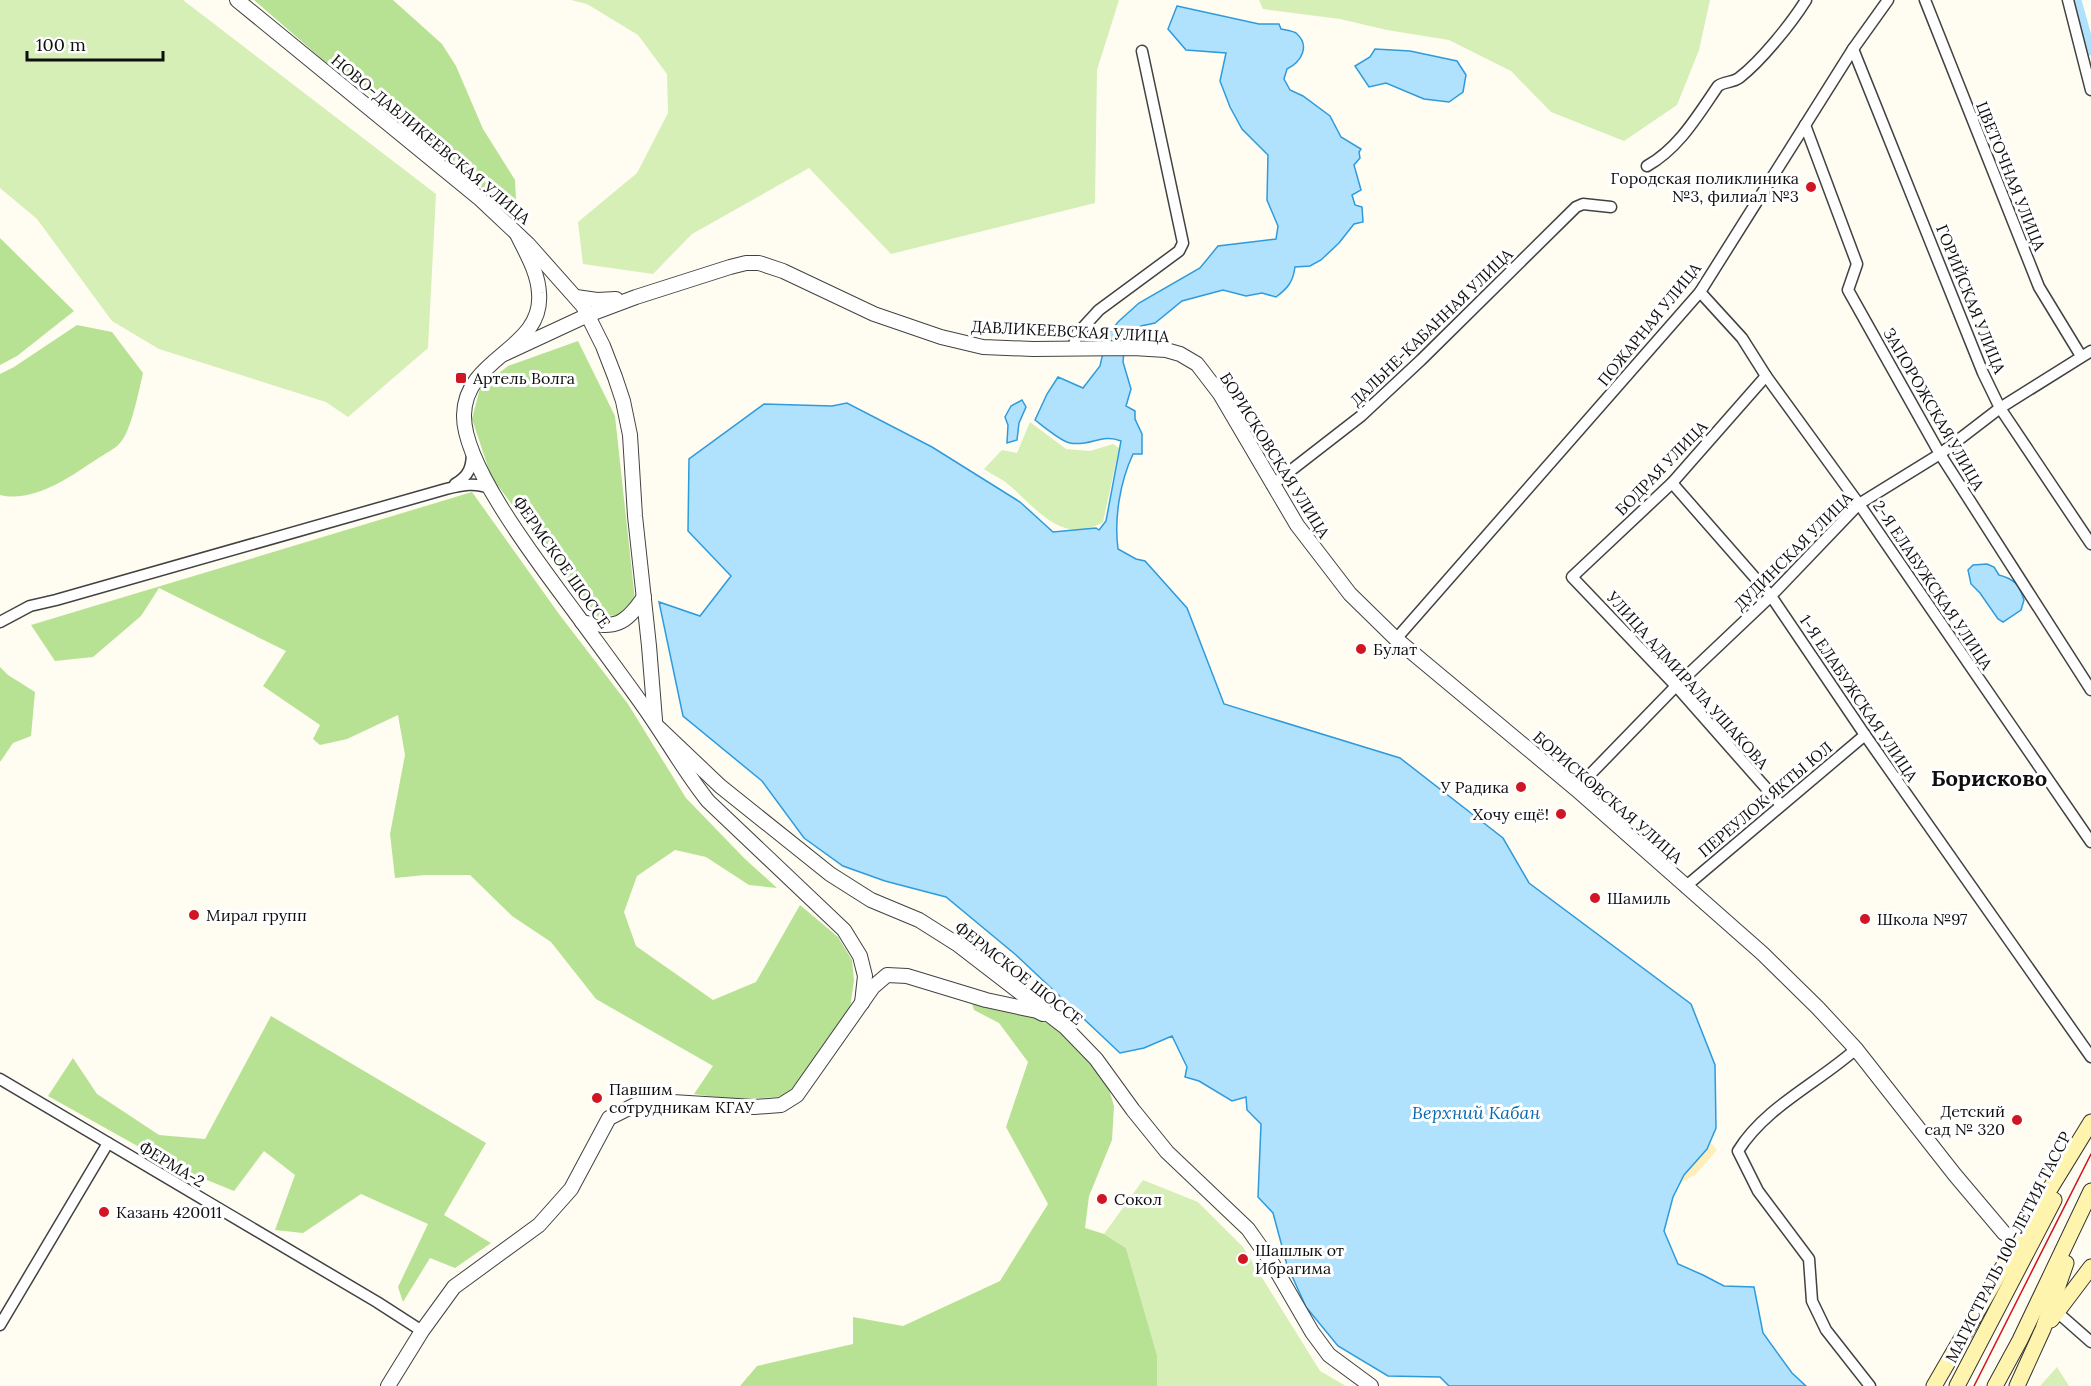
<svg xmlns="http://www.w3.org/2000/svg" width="2091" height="1386" font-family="Lora,serif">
	<rect width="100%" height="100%" fill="#fffcf2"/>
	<g fill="#d5efb6">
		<polygon points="0,0 183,0 436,194 428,348 348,417 326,402 159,349 112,321 37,219 0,188"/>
		<polygon points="571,0 1119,0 1097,70 1095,203 891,254 809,168 692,234 653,274 583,264 578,222 637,173 668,113 667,74 638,35 587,4"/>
		<polygon points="1259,0 1710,0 1699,50 1677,105 1624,141 1551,112 1511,71 1449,40 1387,30 1340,19 1263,9"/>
		<path d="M 1030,422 L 1066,449 L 1090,451 L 1113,444 L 1119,448 L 1103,522 C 1061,548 1034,504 1004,481 C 997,477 990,473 984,469 L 1002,450 L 1017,453 Z"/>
		<polygon points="1143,1180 1198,1202 1243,1247 1320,1371 1346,1386 1157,1386 1157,1355 1126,1248 1104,1234"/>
		<polygon points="2057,1367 2069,1386 2040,1386"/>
	</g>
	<g fill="#b8e293">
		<polygon points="254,0 393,0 442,44 456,66 483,129 515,180 516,200 504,204 493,198 379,100 338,73"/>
		<polygon points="0,238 74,311 17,356 0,365"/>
		<path d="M 77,325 L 112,332 L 143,373 C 139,390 131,432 120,443 C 114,450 104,454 97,459 C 70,477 34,503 0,495 L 0,374 L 14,367 Z"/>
		<polygon points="578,341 615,416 635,600 619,615 594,617 491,476 472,419 480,388 508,366"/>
		<path d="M 472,492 L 559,614 L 628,704 L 686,798 L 744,858 L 777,888 L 749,885 L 706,857 L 675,850 L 637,876 L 624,912 L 636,946 L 713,1000 L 756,982 L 800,905 L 838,937 L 852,960 L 854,980 L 850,1009 L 826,1046 L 786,1096 C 754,1100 726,1099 694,1094 L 713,1066 L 596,999 L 551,942 L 512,916 L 470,875 L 425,875 L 395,878 L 390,834 L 405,755 L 398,715 L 347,739 L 320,745 L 313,739 L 320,725 L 263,686 L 286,651 L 159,588 L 141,616 L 93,657 L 55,661 L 31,625 Z"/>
		<polygon points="0,667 8,675 35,692 31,736 13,743 0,762"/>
		<polygon points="970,997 1032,1016 1063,1031 1091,1063 1108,1086 1114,1106 1112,1140 1089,1196 1085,1228 1104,1234 1126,1248 1157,1355 1157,1386 740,1386 757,1366 853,1344 853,1317 903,1326 1000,1281 1048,1204 1006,1127 1028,1062 999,1023 974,1010"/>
		<polygon points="271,1016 486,1143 444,1215 491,1243 455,1268 430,1258 403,1302 398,1287 428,1224 361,1194 303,1233 275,1230 295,1175 264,1151 234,1191 175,1167 48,1096 73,1058 97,1094 159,1135 205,1139"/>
	</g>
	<path fill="#ffeeba" d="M 1710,1142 L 1717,1150 L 1695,1175 L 1680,1183 C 1688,1168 1703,1158 1710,1142 Z"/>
	<g fill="#b0e2fd" stroke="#2e9bdd" stroke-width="1.5">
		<path d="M 1177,6 L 1259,24 L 1279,24 L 1281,29 C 1285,30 1292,31 1296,33 C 1311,46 1301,62 1287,69 L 1284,79 L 1290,90 L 1303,96 L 1330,116 L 1341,137 L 1361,149 L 1359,152 L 1360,158 L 1354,165 L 1361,190 L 1352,195 L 1355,205 L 1362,207 L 1363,222 L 1354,224 L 1339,243 L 1321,260 L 1310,266 L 1295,267 C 1293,282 1288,288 1276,297 L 1262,293 L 1246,296 L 1223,290 L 1182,301 L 1155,323 L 1141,326 L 1125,340 L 1123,362 L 1131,389 L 1126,406 L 1135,411 L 1135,419 L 1142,434 L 1142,454 L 1133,454 C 1120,482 1114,518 1118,549 L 1136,559 L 1145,561 L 1187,608 L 1224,704 L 1400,758 L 1503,838 L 1529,883 L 1691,1004 L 1715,1065 L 1716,1128 L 1707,1149 L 1684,1175 L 1673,1197 L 1664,1231 L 1678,1264 L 1703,1275 L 1724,1286 L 1754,1287 L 1763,1333 L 1792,1373 L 1806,1386 L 1449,1386 L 1440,1377 L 1388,1376 L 1338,1346 L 1306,1307 L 1287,1265 L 1273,1213 L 1258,1197 L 1261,1124 L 1247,1110 L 1246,1097 L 1232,1101 L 1199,1081 L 1185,1077 L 1187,1067 L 1172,1036 L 1144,1048 L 1120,1053 L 1016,955 L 946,897 L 885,881 L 843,866 L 804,838 L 762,781 L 683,716 L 659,602 L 700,616 L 731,576 L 688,531 L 689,459 L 764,404 L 832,406 L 847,403 L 932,447 L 1020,502 L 1053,532 L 1096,528 L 1099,530 L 1106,521 L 1121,441 C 1102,433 1090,447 1070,443 C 1062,442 1043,426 1035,420 L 1047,394 L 1058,377 L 1083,388 L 1100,366 L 1107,335 L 1119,321 L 1139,303 L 1200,268 L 1218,246 L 1276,239 L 1278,226 L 1267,200 L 1268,155 L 1242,129 L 1230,107 L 1220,81 L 1226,53 L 1186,50 L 1168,29 Z"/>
		<polygon points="1375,49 1410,51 1457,61 1466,75 1463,92 1449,102 1424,99 1386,83 1369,87 1355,66 1370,57"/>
		<polygon points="1022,400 1026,407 1019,423 1017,440 1007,443 1008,425 1005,417 1011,406"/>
		<path d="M 1987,564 L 1994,567 L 1999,575 C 2014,579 2019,584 2024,600 L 2021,610 L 2003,622 L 1998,619 L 1980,593 L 1971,584 L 1968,570 L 1973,565 Z"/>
	</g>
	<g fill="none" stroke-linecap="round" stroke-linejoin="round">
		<polyline stroke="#b0e2fd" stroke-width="9" points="2077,0 2091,51"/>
		<g stroke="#424242" stroke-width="13">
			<g id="minor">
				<polyline points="1925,0 2039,287 2081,356"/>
				<polyline points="2068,0 2091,90"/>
				<polyline points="1853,49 1983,373 2000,408 2091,544"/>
				<polyline points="1805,125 1857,264 1848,290 1940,454 2091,690"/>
				<path d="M 1647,166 C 1679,148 1698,115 1718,86 C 1725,81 1732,83 1739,78 C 1761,61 1791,24 1806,0"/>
				<polyline points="1700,292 1742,338 1766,376 1859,504 2091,842"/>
				<polyline points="1073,348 1077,334 1099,310 1179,251 1183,243 1142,51"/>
				<polyline points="1766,376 1672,483 1572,577 1676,686 1781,805"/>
				<polyline points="1672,483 1771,596 1865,735 2091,1057"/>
				<path d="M 455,484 C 469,476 472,467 472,452"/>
				<polyline points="1272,485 1361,416 1421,360 1576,207 1583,204 1611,207"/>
				<path d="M 0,622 L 30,606 L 56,600 L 446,489 C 462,485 475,482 492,489"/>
				<polyline points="1396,639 1700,292 1853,49 1888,0"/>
				<polyline points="1576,789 1676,686 1771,596 1859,504 1940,454 2000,408 2091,351"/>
				<polyline points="1685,887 1865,735"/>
				<path d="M 1856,1049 C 1818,1083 1765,1107 1738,1151 L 1758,1191 L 1809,1259 L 1812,1301 L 1826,1330 L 1870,1386"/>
				<polyline points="0,1079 377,1302 422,1331"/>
				<polyline points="2057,1312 2091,1342"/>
				<polyline points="0,1325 108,1143"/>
			</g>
		</g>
		<g stroke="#424242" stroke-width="16">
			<g id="tertiary">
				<polyline points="237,0 479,198 528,244 583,306 603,346 615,377 623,401 630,435 635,516 649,646 655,720"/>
				<path d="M 517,234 C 526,253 538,272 539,293 C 544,350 465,356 464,415 C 463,468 545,571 577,615 C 599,645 622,676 644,707 C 666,738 684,771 708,801 L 844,930 L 860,956 L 865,976 L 862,1003"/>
				<polyline points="576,297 597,300 616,299"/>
				<polyline points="504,354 588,315 636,297 730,267 746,263 759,263 783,271 874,314 941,337 983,347 1033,349 1133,348 1166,350 1180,354 1197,364 1220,394 1297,525 1350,594 1396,639 1576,789 1763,954 1818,1008 1856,1049 1955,1175 2004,1233 2018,1241"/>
				<path d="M 582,622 C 616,629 625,625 644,597"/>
				<polyline points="659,728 720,786 830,874 871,900 919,920 957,944 1065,1027 1096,1059 1133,1110 1167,1152 1248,1229 1272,1263 1312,1332 1329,1355 1371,1386"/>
				<polyline points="388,1386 422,1331 454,1287 539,1225 571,1189 609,1118 635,1105 656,1101 754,1107 781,1105 797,1095 873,987 887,975 907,976 986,1000 1037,1011 1043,1014"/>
			</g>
		</g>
		<g stroke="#313131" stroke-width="17">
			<g id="secondary">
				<polyline points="2051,1320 2091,1267"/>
				<polyline points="1934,1386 2018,1241 2091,1122"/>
				<polyline points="1957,1386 2054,1200"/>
				<polyline points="1995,1386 2020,1340 2091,1191"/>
				<polyline points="2017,1386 2043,1329 2066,1263"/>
			</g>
		</g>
		<use href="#minor" stroke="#fff" stroke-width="10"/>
		<use href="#tertiary" stroke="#fff" stroke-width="14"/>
		<use href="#secondary" stroke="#fff4ad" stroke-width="15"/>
		<polyline stroke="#d11623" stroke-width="1.5" points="1974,1386 2091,1154"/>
	</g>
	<g fill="#d11623" stroke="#fff" stroke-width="2">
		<circle cx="1811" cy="187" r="6"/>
		<rect x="455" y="372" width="12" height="12" rx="3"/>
		<circle cx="1361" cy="649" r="6"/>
		<circle cx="1521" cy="787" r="6"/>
		<circle cx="1561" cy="814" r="6"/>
		<circle cx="1595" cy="898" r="6"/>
		<circle cx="194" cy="915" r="6"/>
		<circle cx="1865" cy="919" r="6"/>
		<circle cx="597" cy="1098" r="6"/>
		<circle cx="2017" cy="1120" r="6"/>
		<circle cx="1102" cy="1199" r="6"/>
		<circle cx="104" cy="1212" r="6"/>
		<circle cx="1243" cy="1259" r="6"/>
	</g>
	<g text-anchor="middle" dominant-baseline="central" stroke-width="6" stroke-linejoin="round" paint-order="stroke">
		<g font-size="16" fill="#0f0f0f" stroke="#fff">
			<text transform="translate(431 139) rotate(40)">НОВО-ДАВЛИКЕЕВСКАЯ УЛИЦА</text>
			<text transform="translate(2011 176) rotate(68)">ЦВЕТОЧНАЯ УЛИЦА</text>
			<text transform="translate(1971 299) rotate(68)">ГОРИЙСКАЯ УЛИЦА</text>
			<text transform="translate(1649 324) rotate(-51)">ПОЖАРНАЯ УЛИЦА</text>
			<text transform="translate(1431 327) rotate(-44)">ДАЛЬНЕ-КАБАННАЯ УЛИЦА</text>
			<text transform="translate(1070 331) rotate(3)">ДАВЛИКЕЕВСКАЯ УЛИЦА</text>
			<text transform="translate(1934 409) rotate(60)">ЗАПОРОЖСКАЯ УЛИЦА</text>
			<text transform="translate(1275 455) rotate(58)">БОРИСКОВСКАЯ УЛИЦА</text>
			<text transform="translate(1661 468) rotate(-46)">БОДРАЯ УЛИЦА</text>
			<text transform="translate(1793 551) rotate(-45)">ДУДИНСКАЯ УЛИЦА</text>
			<text transform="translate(562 562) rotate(55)">ФЕРМСКОЕ ШОССЕ</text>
			<text transform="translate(1933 585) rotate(56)">2-Я ЕЛАБУЖСКАЯ УЛИЦА</text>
			<text transform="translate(1688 680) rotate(48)">УЛИЦА АДМИРАЛА УШАКОВА</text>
			<text transform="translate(1859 698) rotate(56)">1-Я ЕЛАБУЖСКАЯ УЛИЦА</text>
			<text transform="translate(1608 797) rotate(41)">БОРИСКОВСКАЯ УЛИЦА</text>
			<text transform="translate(1765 799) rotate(-40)">ПЕРЕУЛОК ЯКТЫ ЮЛ</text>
			<text transform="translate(1019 973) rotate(38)">ФЕРМСКОЕ ШОССЕ</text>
			<text transform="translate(172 1164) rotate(31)">ФЕРМА-2</text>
			<text transform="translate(2008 1247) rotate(-63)">МАГИСТРАЛЬ 100-ЛЕТИЯ ТАССР</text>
		</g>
		<g font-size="16" fill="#0f0f0f" stroke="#fff" text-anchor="start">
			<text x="1799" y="178" text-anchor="end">Городская поликлиника<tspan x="1799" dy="18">№3, филиал №3</tspan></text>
			<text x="473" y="378">Артель Волга</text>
			<text x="1373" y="649">Булат</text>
			<text x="1509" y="787" text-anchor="end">У Радика</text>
			<text x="1549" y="814" text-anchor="end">Хочу ещё!</text>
			<text x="1607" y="898">Шамиль</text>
			<text x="206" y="915">Мирал групп</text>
			<text x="1877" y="919">Школа №97</text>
			<text x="609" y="1089">Павшим<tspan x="609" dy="18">сотрудникам КГАУ</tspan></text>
			<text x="2005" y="1111" text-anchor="end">Детский<tspan x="2005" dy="18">сад № 320</tspan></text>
			<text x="1114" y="1199">Сокол</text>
			<text x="116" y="1212">Казань 420011</text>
			<text x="1255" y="1250">Шашлык от<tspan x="1255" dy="18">Ибрагима</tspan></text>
		</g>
		<g font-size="18" font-style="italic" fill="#096bb1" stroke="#fff">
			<text x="1476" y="1112">Верхний Кабан</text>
		</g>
		<g font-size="22" font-weight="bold" fill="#0f0f0f" stroke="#fff">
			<text x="1989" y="778">Борисково</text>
		</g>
	</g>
	<path d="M27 51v9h136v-9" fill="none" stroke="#0f0f0f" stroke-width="3"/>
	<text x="36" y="51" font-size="18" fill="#0f0f0f" stroke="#ffffff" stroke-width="4.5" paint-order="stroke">100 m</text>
</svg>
